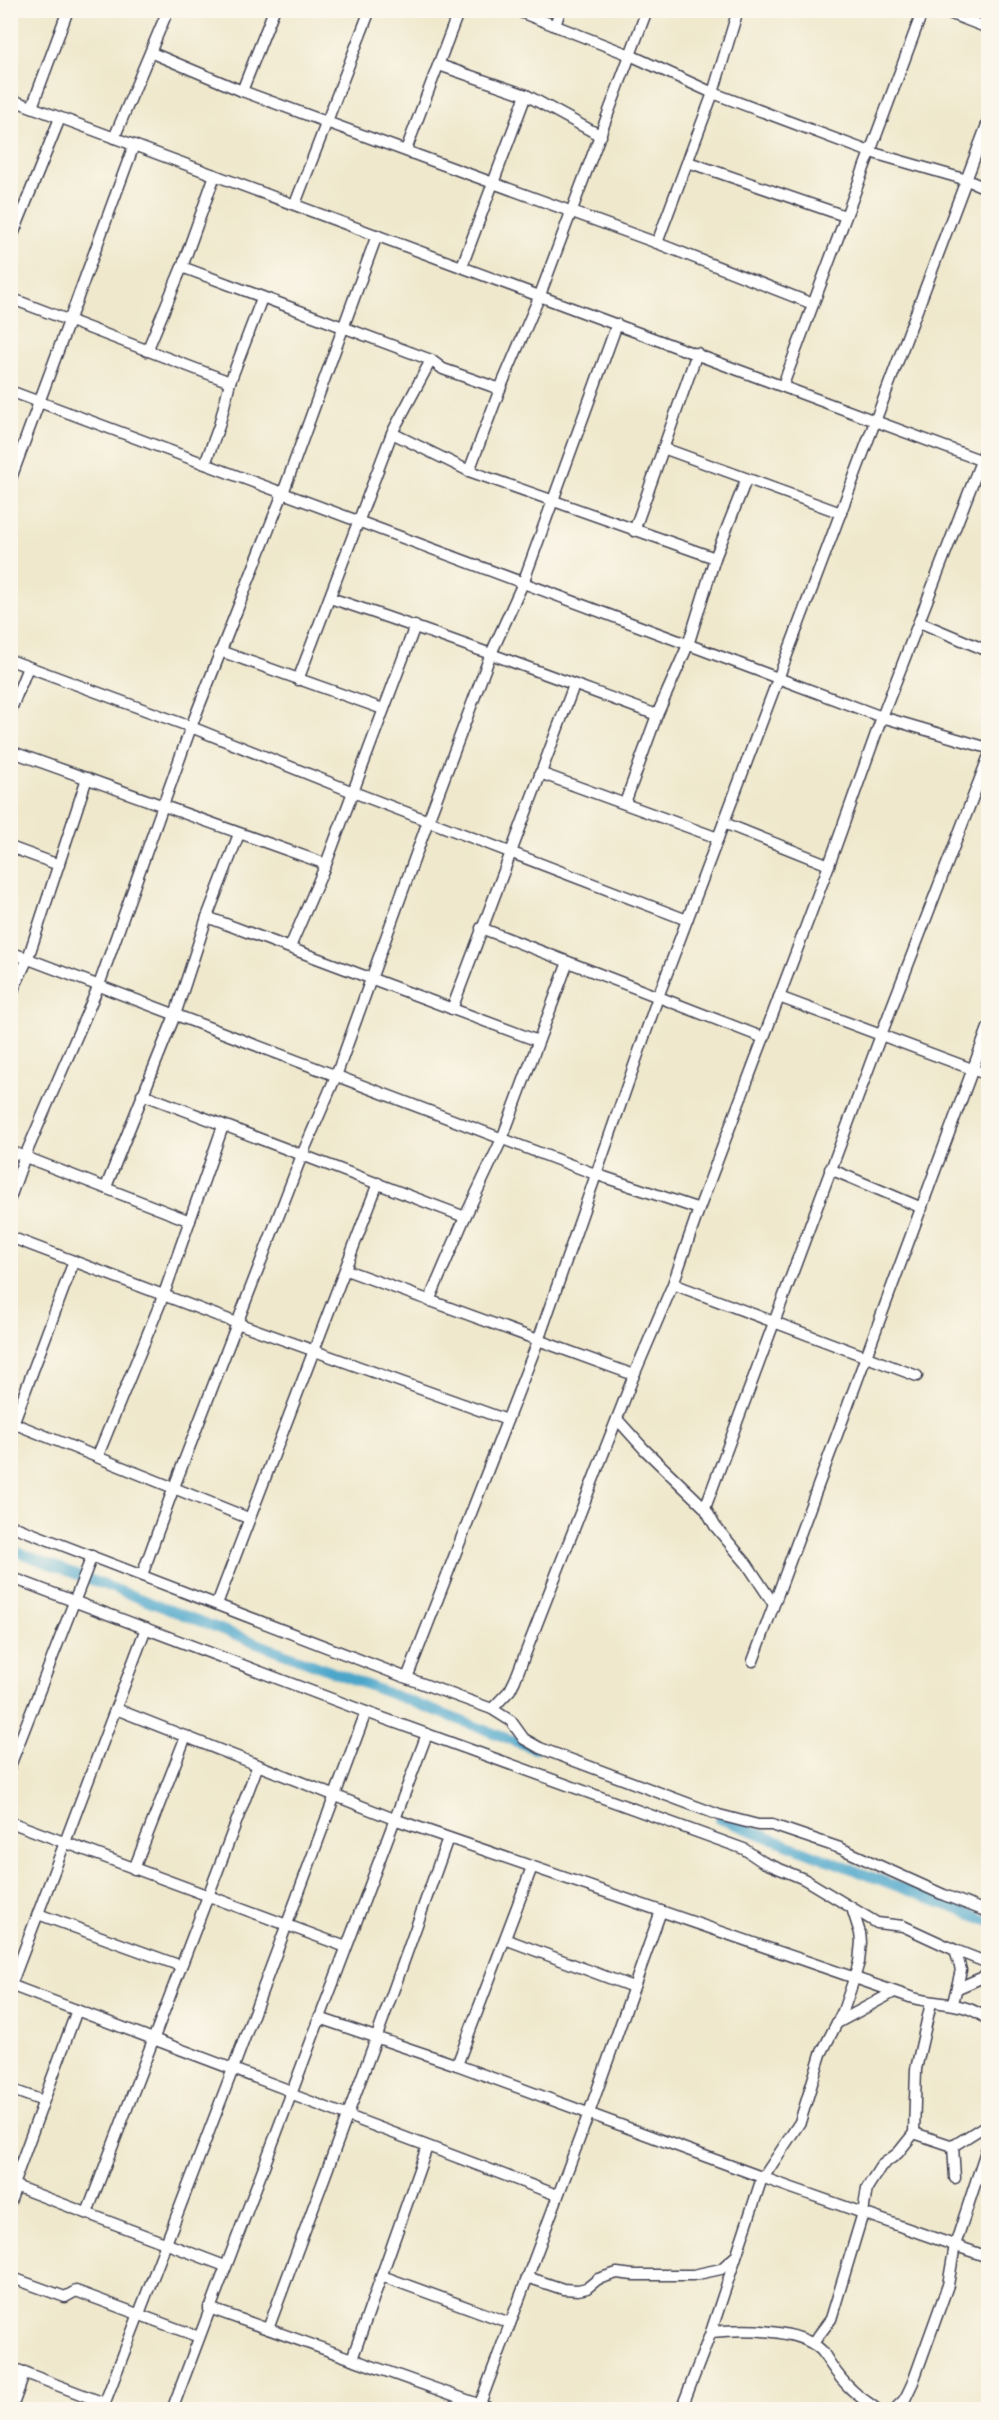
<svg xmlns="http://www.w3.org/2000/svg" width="999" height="2420" font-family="'Indie Flower',sans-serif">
	<rect width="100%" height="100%" fill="#fbf7ec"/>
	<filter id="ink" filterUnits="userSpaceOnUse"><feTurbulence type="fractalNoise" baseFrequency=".0167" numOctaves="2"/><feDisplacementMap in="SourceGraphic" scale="12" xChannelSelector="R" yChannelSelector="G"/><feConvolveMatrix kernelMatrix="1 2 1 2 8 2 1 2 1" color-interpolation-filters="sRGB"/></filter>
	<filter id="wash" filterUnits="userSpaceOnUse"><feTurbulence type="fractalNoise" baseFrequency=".008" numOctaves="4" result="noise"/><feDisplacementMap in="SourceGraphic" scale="24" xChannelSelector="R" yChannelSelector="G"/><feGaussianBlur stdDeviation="1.35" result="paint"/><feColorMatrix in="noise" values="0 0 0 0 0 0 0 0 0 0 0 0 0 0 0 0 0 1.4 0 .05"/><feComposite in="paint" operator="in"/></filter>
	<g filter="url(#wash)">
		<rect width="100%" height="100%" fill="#efe8cc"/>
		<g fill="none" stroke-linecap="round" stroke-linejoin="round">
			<g stroke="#4ca6ca" stroke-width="10">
				<polyline points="10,1549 535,1749"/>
				<polyline points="720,1819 988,1921"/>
			</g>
		</g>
	</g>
	<g filter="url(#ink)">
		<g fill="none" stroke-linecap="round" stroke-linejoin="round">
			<g stroke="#414051" stroke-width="13">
				<g id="minor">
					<polyline points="515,10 630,55 713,93 870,152 967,180 988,189"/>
					<polyline points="941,10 988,28"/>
					<polyline points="555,26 560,10"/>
					<polyline points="152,53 242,91 657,243 813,304"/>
					<polyline points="439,65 526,95 601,136"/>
					<polyline points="242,91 274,10"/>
					<polyline points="10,99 988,463"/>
					<polyline points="32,107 68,10"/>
					<polyline points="114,138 168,10"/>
					<polyline points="406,150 459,10"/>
					<polyline points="688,162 845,216"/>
					<polyline points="295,204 370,10"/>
					<polyline points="10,242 60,118"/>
					<polyline points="657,243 713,93 738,10"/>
					<polyline points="462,266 526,95"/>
					<polyline points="182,267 431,360 443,369 500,389"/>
					<polyline points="10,298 230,382"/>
					<polyline points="147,351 182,267 215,175"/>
					<polyline points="783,385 923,10"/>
					<polyline points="10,391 882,717 988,748"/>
					<polyline points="392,433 469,471 715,558"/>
					<polyline points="663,448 841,513"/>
					<polyline points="205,464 219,426 230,382 262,298"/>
					<polyline points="469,471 500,389 540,295 647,10"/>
					<polyline points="10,481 134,145"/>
					<polyline points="634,531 697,353"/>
					<path d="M 330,598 C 440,634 548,675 657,715"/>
					<polyline points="919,622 988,651"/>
					<polyline points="220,651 383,709"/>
					<polyline points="10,660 191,727 353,792 687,920"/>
					<polyline points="298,680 392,433 431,360"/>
					<polyline points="10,712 28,667"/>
					<polyline points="10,751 326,864"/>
					<polyline points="540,773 718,838"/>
					<polyline points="625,803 657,715 688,645 715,558 746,480"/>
					<polyline points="724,823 829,865"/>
					<polyline points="10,847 59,865"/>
					<polyline points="207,917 538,1041"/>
					<polyline points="481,928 764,1038"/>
					<polyline points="290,947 326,864 415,626"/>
					<polyline points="10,952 595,1174 699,1209"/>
					<polyline points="10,997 28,958 87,778"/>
					<polyline points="779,997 988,1075"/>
					<polyline points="452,1009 574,685"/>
					<polyline points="142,1094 465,1217"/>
					<polyline points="10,1151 190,1221"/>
					<polyline points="830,1169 922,1208"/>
					<polyline points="106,1187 175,1015 207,917 239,834"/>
					<polyline points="10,1198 25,1156 99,985 191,727 283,493 377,235"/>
					<polyline points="10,1237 237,1323 507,1420"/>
					<polyline points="346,1270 634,1375"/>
					<polyline points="673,1284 917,1376"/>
					<polyline points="429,1301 465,1217 502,1139 568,962"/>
					<polyline points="617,1419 644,1449 705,1508 715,1526 747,1564 773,1603"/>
					<polyline points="13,1423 248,1518"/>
					<polyline points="11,1429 74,1261"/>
					<polyline points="98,1455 164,1294 223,1126"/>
					<polyline points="705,1508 881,1035 988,758"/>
					<polyline points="10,1525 407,1678 492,1709 511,1721 524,1739 540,1748 719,1815 758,1825 772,1825 840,1848 944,1895 988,1912"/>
					<polyline points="142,1575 174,1487 302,1155 336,1076 428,821 490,656 523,583 617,324"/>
					<polyline points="10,1577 366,1712 744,1849 763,1862 804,1879 877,1923 903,1926 955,1950 988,1963"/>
					<polyline points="217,1604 378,1183"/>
					<polyline points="753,1661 988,1028"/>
					<polyline points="407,1678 538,1341 658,997 988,122"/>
					<path d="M 116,1709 L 394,1819 L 913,1998 C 939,2005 966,2001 988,2020"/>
					<polyline points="492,1709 510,1690 515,1680 634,1375 673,1284 699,1209 829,865 882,717 988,443"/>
					<polyline points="10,1766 92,1556"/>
					<polyline points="10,1822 346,1947"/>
					<polyline points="134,1869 186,1736"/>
					<polyline points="38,1914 181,1966"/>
					<polyline points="505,1939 633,1987"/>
					<polyline points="986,1977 988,1991"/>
					<polyline points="10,1985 291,2091"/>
					<polyline points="11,1985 146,1628"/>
					<polyline points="958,1988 988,1975"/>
					<polyline points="953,2003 961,1970 955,1950"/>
					<polyline points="319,2018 457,2065 786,2186 988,2257"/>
					<polyline points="837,2023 894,1992"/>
					<polyline points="457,2065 532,1867"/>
					<polyline points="10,2089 43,2101"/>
					<polyline points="290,2094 557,2195"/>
					<polyline points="914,2133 953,2146 988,2124"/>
					<polyline points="953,2146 955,2178"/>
					<polyline points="10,2184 225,2266"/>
					<polyline points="13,2185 77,2010"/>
					<polyline points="10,2202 16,2186"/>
					<polyline points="87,2213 258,1765"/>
					<polyline points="382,2276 510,2323"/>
					<polyline points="10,2277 65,2297 76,2291 199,2337"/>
					<polyline points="527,2277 563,2289 578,2290 587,2288 598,2279 617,2273 633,2275 693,2275 721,2269 736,2256"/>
					<polyline points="209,2308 495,2410"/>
					<polyline points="268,2329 377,2036 448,1838"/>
					<path d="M 711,2332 C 742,2329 798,2328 821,2350 C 825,2354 826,2358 829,2362 C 835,2371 844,2383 852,2390 C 859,2397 869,2403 878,2410"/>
					<polyline points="813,2343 831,2319 863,2213 867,2188 881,2166 898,2153 914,2133 916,2069 931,2003"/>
					<polyline points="352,2359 427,2147"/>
					<polyline points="10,2367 104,2403"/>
					<polyline points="480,2404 589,2113 661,1911"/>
					<polyline points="895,2409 905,2399 913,2382 948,2285 955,2245 988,2145"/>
					<polyline points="11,2410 25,2372"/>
					<polyline points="102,2410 233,2069 366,1712"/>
					<polyline points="172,2410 427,1734"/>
					<polyline points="681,2410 711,2332 761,2181 800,2122 821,2054 843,2011 854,1979 859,1962 861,1942 860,1933 852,1908"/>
				</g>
			</g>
			<use href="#minor" stroke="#fff" stroke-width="10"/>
		</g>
	</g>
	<rect width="999" height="2420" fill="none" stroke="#fbf7ec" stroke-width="36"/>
</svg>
